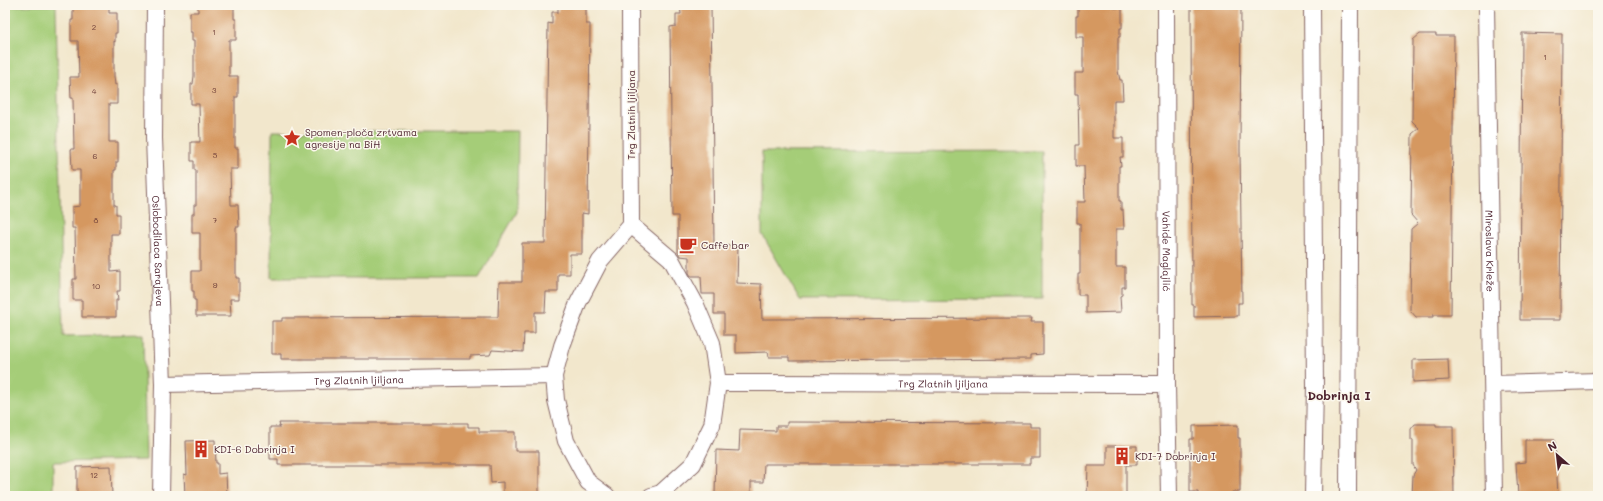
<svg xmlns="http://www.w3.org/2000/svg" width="1603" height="501" font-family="Mali,sans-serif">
	<rect width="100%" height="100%" fill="#fbf7ec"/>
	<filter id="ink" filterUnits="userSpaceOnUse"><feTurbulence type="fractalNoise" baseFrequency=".025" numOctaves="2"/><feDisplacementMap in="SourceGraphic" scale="8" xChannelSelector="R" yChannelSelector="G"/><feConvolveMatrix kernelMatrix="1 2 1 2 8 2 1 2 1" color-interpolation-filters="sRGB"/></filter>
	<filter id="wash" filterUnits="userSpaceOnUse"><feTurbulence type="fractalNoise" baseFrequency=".012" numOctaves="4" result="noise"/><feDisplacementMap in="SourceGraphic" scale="16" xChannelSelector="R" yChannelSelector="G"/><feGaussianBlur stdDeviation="0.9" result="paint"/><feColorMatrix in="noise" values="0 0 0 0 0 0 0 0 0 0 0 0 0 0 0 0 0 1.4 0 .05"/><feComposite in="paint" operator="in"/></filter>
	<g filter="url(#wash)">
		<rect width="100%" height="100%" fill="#f2e7cc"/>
		<g fill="#a5cd78" stroke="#787652">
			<polygon points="56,5 63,336 143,334 146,460 53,462 53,496 5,496 5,6"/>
			<polygon points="272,131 518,131 517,212 479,278 271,278"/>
			<polygon points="1042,151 1042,299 800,300 762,234 762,152"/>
		</g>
		<g id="blocks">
			<g fill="#d59861">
				<polygon points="77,5 109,5 109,13 117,13 117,33 115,33 115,42 114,41 114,76 115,85 117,84 117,104 109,104 109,142 118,142 118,162 116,162 116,170 114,170 114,205 116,205 116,214 119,214 119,234 111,234 111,272 120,271 120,291 117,291 118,300 116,300 116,317 82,317 82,300 73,300 73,279 76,279 75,228 72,228 72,207 80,206 80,170 72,170 71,149 74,149 73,98 71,98 70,77 79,77 78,41 71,41 71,20 73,20 73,6 77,6"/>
				<polygon points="198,5 234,5 234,19 236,19 236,40 229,40 229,76 238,76 238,97 235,97 235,148 238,148 238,169 230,169 231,205 238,205 239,227 236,227 236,278 239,278 239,299 230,299 231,316 196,316 196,300 194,300 194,291 192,291 192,271 200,271 200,233 192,233 192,214 194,214 194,205 196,205 196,170 194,170 194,161 191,161 191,142 200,142 199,104 191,104 191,84 193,84 194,76 194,41 192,41 192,32 190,32 190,12 198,12"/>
				<polygon points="558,5 586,5 586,24 590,24 588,214 582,213 582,254 570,254 570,274 558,274 558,292 546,292 545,312 535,312 535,333 524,333 523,352 492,350 490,355 470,356 470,359 281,359 281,354 272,354 272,321 282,321 282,318 498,317 499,282 522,282 522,243 545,243 548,23 552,24 552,12 558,12"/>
				<polygon points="680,5 711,5 714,245 738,246 737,283 761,284 762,319 1032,318 1031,322 1043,322 1043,354 1031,355 1031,359 789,361 789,357 769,357 768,352 736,353 736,335 724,335 724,314 714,314 714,294 702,294 701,276 691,276 689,273 689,257 680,256 678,252 678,216 672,216 670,27 676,26 676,14 681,14"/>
				<polygon points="1078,5 1114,5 1114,8 1122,8 1122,28 1120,28 1120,37 1118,37 1118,71 1120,80 1122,80 1123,100 1114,100 1114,138 1123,138 1123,157 1120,157 1121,166 1119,166 1119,201 1121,201 1121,210 1123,210 1124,229 1116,229 1116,267 1125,267 1125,287 1122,287 1122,295 1120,296 1121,312 1086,313 1086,295 1078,295 1078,274 1080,274 1080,223 1077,223 1077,202 1085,202 1084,166 1076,166 1076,145 1079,145 1078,94 1075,94 1075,73 1083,73 1083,37 1076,37 1076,16 1078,16"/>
				<polygon points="1191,5 1241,5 1240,149 1242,303 1238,303 1238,316 1194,317 1194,305 1192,305"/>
				<polygon points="1522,33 1562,34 1560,320 1520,320"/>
				<polygon points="1420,34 1436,34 1436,36 1454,36 1451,315 1433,315 1433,317 1416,317 1410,310 1411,229 1418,223 1411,215 1412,134 1419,128 1412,121 1413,40"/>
				<polygon points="1448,359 1449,380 1413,382 1413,360"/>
				<polygon points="787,422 1030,423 1030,427 1040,427 1040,458 1030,458 1030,464 764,464 763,482 751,482 751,496 715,496 716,450 739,451 740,430 776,431 776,426 787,426"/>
				<polygon points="279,423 468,423 468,427 479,427 479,432 515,432 515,451 539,451 539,496 503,496 503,482 491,483 490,465 278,465 278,459 270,459 270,427 280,427"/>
				<polygon points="1415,424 1436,424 1436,426 1453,426 1454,496 1412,496 1413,475 1416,470 1413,465 1413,440 1411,440 1411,429"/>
				<polygon points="1238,425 1238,438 1240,438 1240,492 1232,492 1232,496 1198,496 1198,492 1190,492 1190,439 1193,439 1193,426"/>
				<polygon points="215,440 216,463 218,463 218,474 226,473 227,496 185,496 184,474 187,475 186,441"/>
				<polygon points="1525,440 1555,440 1558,496 1518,496 1516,463 1525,462"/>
				<polygon points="1107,446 1137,446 1137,465 1126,465 1126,496 1087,496 1088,466 1107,466"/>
				<polygon points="111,466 112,496 77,496 77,467"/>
			</g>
		</g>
	</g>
	<g filter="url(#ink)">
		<use href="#blocks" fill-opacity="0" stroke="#856563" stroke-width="1"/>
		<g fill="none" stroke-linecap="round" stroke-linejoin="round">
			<g stroke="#856563" stroke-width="18">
				<g id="minor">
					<path id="s1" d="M 155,5 L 154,138 L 163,384 L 161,496"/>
					<path id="s2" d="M 1166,5 L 1167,384 L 1169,496"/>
					<polyline points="1312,5 1315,385 1313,496"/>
					<path id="s3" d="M 1486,5 L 1494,496"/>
					<polyline points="631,225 671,259 695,303 712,343 718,383 712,425 693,464 661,493 651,496"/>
					<path id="s4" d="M 718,383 L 1167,384"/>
					<path id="s5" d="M 163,384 L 554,376"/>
					<polyline points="1493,384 1598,381"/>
					<polyline points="607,496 588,482 566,441 556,400 554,376 562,346 578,303 600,261 631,225 630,5"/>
					<polyline points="1348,496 1350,5"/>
				</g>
			</g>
			<use href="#minor" stroke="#fff" stroke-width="16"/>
		</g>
	</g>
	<defs>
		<g id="sight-bare" transform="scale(1.38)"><path d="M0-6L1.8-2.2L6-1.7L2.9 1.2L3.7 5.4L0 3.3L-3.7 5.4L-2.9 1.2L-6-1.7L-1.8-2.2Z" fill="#c8321e" stroke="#fbf7ec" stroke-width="2.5" paint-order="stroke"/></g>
		<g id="cafe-bare" transform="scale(1.38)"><path d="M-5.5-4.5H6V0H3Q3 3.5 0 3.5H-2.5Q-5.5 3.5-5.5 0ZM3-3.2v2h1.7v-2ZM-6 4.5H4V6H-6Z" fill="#c8321e" stroke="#fbf7ec" stroke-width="2.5" paint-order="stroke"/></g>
		<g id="building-bare" transform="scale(1.38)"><path d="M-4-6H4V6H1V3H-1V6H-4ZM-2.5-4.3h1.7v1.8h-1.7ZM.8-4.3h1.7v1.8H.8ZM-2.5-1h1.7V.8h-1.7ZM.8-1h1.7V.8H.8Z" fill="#c8321e" stroke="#fbf7ec" stroke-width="2.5" paint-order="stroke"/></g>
	</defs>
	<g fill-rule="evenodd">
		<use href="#sight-bare" x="292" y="138"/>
		<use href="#cafe-bare" x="688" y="245"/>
		<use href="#building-bare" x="201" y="449"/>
		<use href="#building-bare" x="1122" y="456"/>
	</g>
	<g text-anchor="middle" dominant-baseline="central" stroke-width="3" stroke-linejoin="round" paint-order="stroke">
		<g font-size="8" fill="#6d3d38">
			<text x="94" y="27">2</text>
			<text x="214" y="32">1</text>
			<text x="1545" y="57">1</text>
			<text x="214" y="90">3</text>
			<text x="94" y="91">4</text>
			<text x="215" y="155">5</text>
			<text x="95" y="156">6</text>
			<text x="96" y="220">8</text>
			<text x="215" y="220">7</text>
			<text x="215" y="285">9</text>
			<text x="96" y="286">10</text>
			<text x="94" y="475">12</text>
		</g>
		<g font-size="10" fill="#4a1f2b" stroke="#fbf7ec">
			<text transform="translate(631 115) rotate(-90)">Trg Zlatnih ljiljana</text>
			<text stroke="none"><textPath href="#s1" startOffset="246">Oslobodilaca Sarajeva</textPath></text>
			<text stroke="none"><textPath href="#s2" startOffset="246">Vahide Maglajlić</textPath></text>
			<text stroke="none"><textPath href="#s3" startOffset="246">Miroslava Krleže</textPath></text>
			<text stroke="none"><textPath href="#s5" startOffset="196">Trg Zlatnih ljiljana</textPath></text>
			<text stroke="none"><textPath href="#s4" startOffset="225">Trg Zlatnih ljiljana</textPath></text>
		</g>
		<g font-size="10" fill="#4a1f2b" stroke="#fbf7ec" text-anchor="start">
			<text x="305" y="132">Spomen-ploča zrtvama<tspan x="305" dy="12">agresije na BiH</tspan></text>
			<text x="701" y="245">Caffe bar</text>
			<text x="214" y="449">KDI-6 Dobrinja I</text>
			<text x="1135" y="456">KDI-7 Dobrinja I</text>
		</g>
		<g font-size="12" font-weight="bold" fill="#4a1f2b" stroke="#fbf7ec">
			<text x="1339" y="395">Dobrinja I</text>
		</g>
	</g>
	<rect width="1603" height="501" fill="none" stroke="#fbf7ec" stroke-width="20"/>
	<g transform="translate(1557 455) rotate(332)" stroke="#fbf7ec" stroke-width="3" paint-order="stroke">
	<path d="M0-3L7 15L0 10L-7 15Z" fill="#4a1f2b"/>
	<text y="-6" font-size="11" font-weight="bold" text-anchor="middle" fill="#4a1f2b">N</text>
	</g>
</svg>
